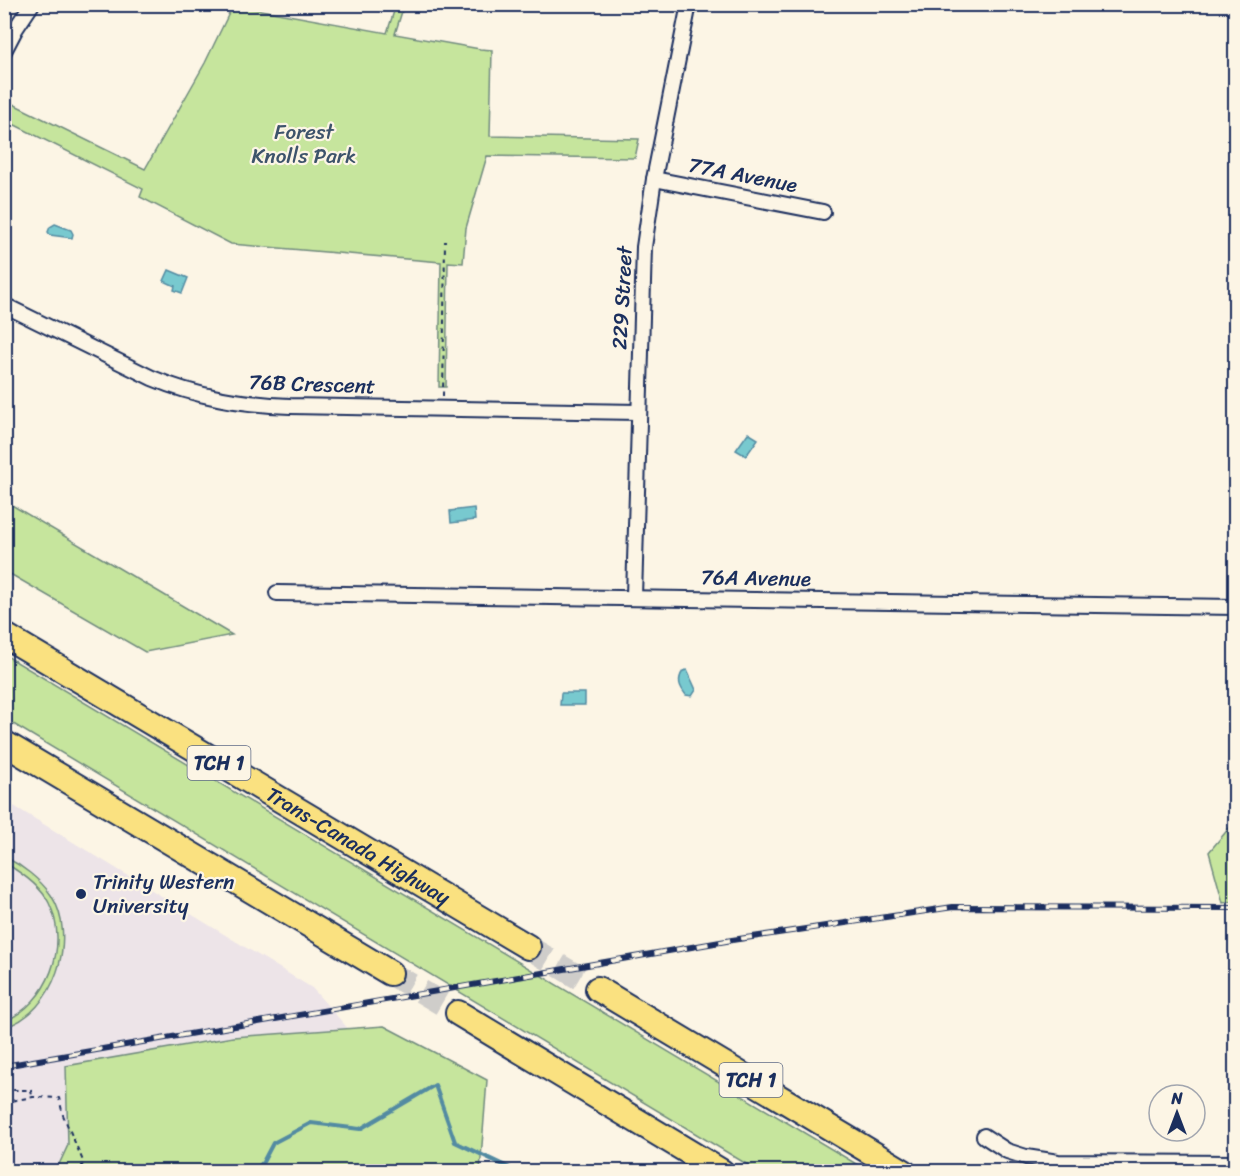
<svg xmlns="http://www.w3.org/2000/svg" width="1240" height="1176" font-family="Sriracha,sans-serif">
	<rect width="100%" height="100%" fill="#fcf5e5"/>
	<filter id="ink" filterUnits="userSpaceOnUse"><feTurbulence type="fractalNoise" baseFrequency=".0167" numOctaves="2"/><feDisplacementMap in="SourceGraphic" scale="12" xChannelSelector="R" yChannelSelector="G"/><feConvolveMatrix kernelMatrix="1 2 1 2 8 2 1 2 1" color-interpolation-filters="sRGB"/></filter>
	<g filter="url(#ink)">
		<polygon fill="#ede4e8" points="4,800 312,988 439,1131 413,1171 5,1171"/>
		<g fill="#c6e59d" stroke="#708a7e" stroke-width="1.5">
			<polygon points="233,5 387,33 396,5 404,5 395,34 480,49 492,50 490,136 639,139 635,158 487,156 466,228 463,263 448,262 446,387 439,387 441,262 231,244 140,197 143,189 5,120 5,100 145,169 205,63"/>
			<polygon points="5,501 232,635 145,652 5,571"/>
			<polygon points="4,655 5,655 868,1171 758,1171 5,719"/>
			<polygon points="1235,821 1235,901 1223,903 1209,852"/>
			<path d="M 5,857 C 21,865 40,879 51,895 C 79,938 54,1013 5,1027 L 5,1021 C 48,1003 70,946 49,903 C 41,886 20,872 5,863 Z"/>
			<polygon points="384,1026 487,1080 480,1171 56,1171 68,1145 66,1066 233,1037"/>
		</g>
		<g fill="#78c9cf" stroke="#538ba2" stroke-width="1.5">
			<polygon points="55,224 71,230 73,234 72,238 50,235 48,232 50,227"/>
			<polygon points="169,270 188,278 182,293 174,290 175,286 164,281"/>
			<polygon points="748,433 758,439 746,456 736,450"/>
			<polygon points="474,508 475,520 451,523 450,511"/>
			<path d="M 687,670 L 696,690 L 692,696 L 686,695 C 679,686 677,680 683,671 Z"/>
			<polygon points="561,693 585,693 585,705 560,705"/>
		</g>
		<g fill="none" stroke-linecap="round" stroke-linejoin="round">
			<polyline stroke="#538ba2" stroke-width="4" points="254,1172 263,1162 273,1143 311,1123 360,1129 435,1085 455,1142 518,1172"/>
			<g stroke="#cfcdca" stroke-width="24" stroke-dasharray="24 12" stroke-linecap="butt">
				<polyline points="528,947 598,989"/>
				<polyline points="390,973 458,1013"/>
			</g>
			<g stroke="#1b2f5e" stroke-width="18">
				<g id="street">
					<polyline points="4,51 16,28 32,4"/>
					<polyline points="654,179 823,212"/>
					<path d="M 4,305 L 152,378 C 197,397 241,404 290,406 L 639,412"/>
					<polyline points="277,593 1236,607"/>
					<polyline points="634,597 644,247 654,179 689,4"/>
					<polyline points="984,1136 1007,1151 1026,1157 1058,1162 1236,1163"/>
				</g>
			</g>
			<g stroke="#1b2f5e" stroke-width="28">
				<g id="highway">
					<path id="s1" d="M 4,635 L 528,947"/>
					<polyline points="4,743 390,973"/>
					<polyline points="598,989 904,1172"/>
					<polyline points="458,1013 722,1172"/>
				</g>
			</g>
			<g stroke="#1b2f5e" stroke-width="2" stroke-dasharray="4.5 4.5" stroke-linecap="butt">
				<polyline points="443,396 445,241"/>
				<polyline points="4,1090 31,1090 32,1096"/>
				<polyline points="4,1102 33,1097 59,1098 63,1115 83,1161 81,1172"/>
			</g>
			<use href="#street" stroke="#fcf5e5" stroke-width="14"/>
			<use href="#highway" stroke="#fae180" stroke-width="24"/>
			<g stroke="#1b2f5e" stroke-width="6">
				<polyline id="rail" points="4,1066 732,940 953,907 1236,908"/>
			</g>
			<use href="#rail" stroke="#fcf5e5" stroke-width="4" stroke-dasharray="11" stroke-linecap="butt"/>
		</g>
	</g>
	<circle fill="#1b2f5e" stroke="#fcf5e5" stroke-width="2" cx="81" cy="894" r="6"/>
	<g text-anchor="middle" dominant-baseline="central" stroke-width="4.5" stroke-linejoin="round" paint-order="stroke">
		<g fill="#fcf5e5" stroke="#5e6a86" stroke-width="1.5">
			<rect x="187.5" y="746" width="63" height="34" rx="4.5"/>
			<rect x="719.5" y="1063" width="63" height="34" rx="4.5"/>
		</g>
		<g font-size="20" font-weight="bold" fill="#1b2f5e">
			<text x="219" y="763">TCH 1</text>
			<text x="751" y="1080">TCH 1</text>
		</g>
		<g font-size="21" fill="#3d536b" stroke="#fcf5e5">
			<text x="304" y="132">Forest<tspan x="304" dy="24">Knolls Park</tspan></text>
		</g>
		<g font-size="21" fill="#1b2f5e" stroke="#fcf5e5">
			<text transform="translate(743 175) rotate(11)">77A Avenue</text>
			<text transform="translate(622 298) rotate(-87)">229 Street</text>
			<text transform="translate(312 384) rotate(2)">76B Crescent</text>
			<text transform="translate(756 578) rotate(1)">76A Avenue</text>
			<text stroke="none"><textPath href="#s1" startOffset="412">Trans-Canada Highway</textPath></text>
		</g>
		<g font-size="21" fill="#1b2f5e" stroke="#fcf5e5" text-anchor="start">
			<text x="93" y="882">Trinity Western<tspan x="93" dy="24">University</tspan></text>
		</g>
	</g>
	<rect width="1240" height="1176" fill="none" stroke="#fcf5e5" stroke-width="24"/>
	<rect x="12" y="12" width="1216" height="1152" fill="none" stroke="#1b2f5e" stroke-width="2" filter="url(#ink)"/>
	<g transform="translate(1177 1113)"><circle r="28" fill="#fcf5e5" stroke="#a2a6af" stroke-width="1.5"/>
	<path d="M0-4.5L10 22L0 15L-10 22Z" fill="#1b2f5e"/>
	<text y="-9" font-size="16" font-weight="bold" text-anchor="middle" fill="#1b2f5e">N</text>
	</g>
</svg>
